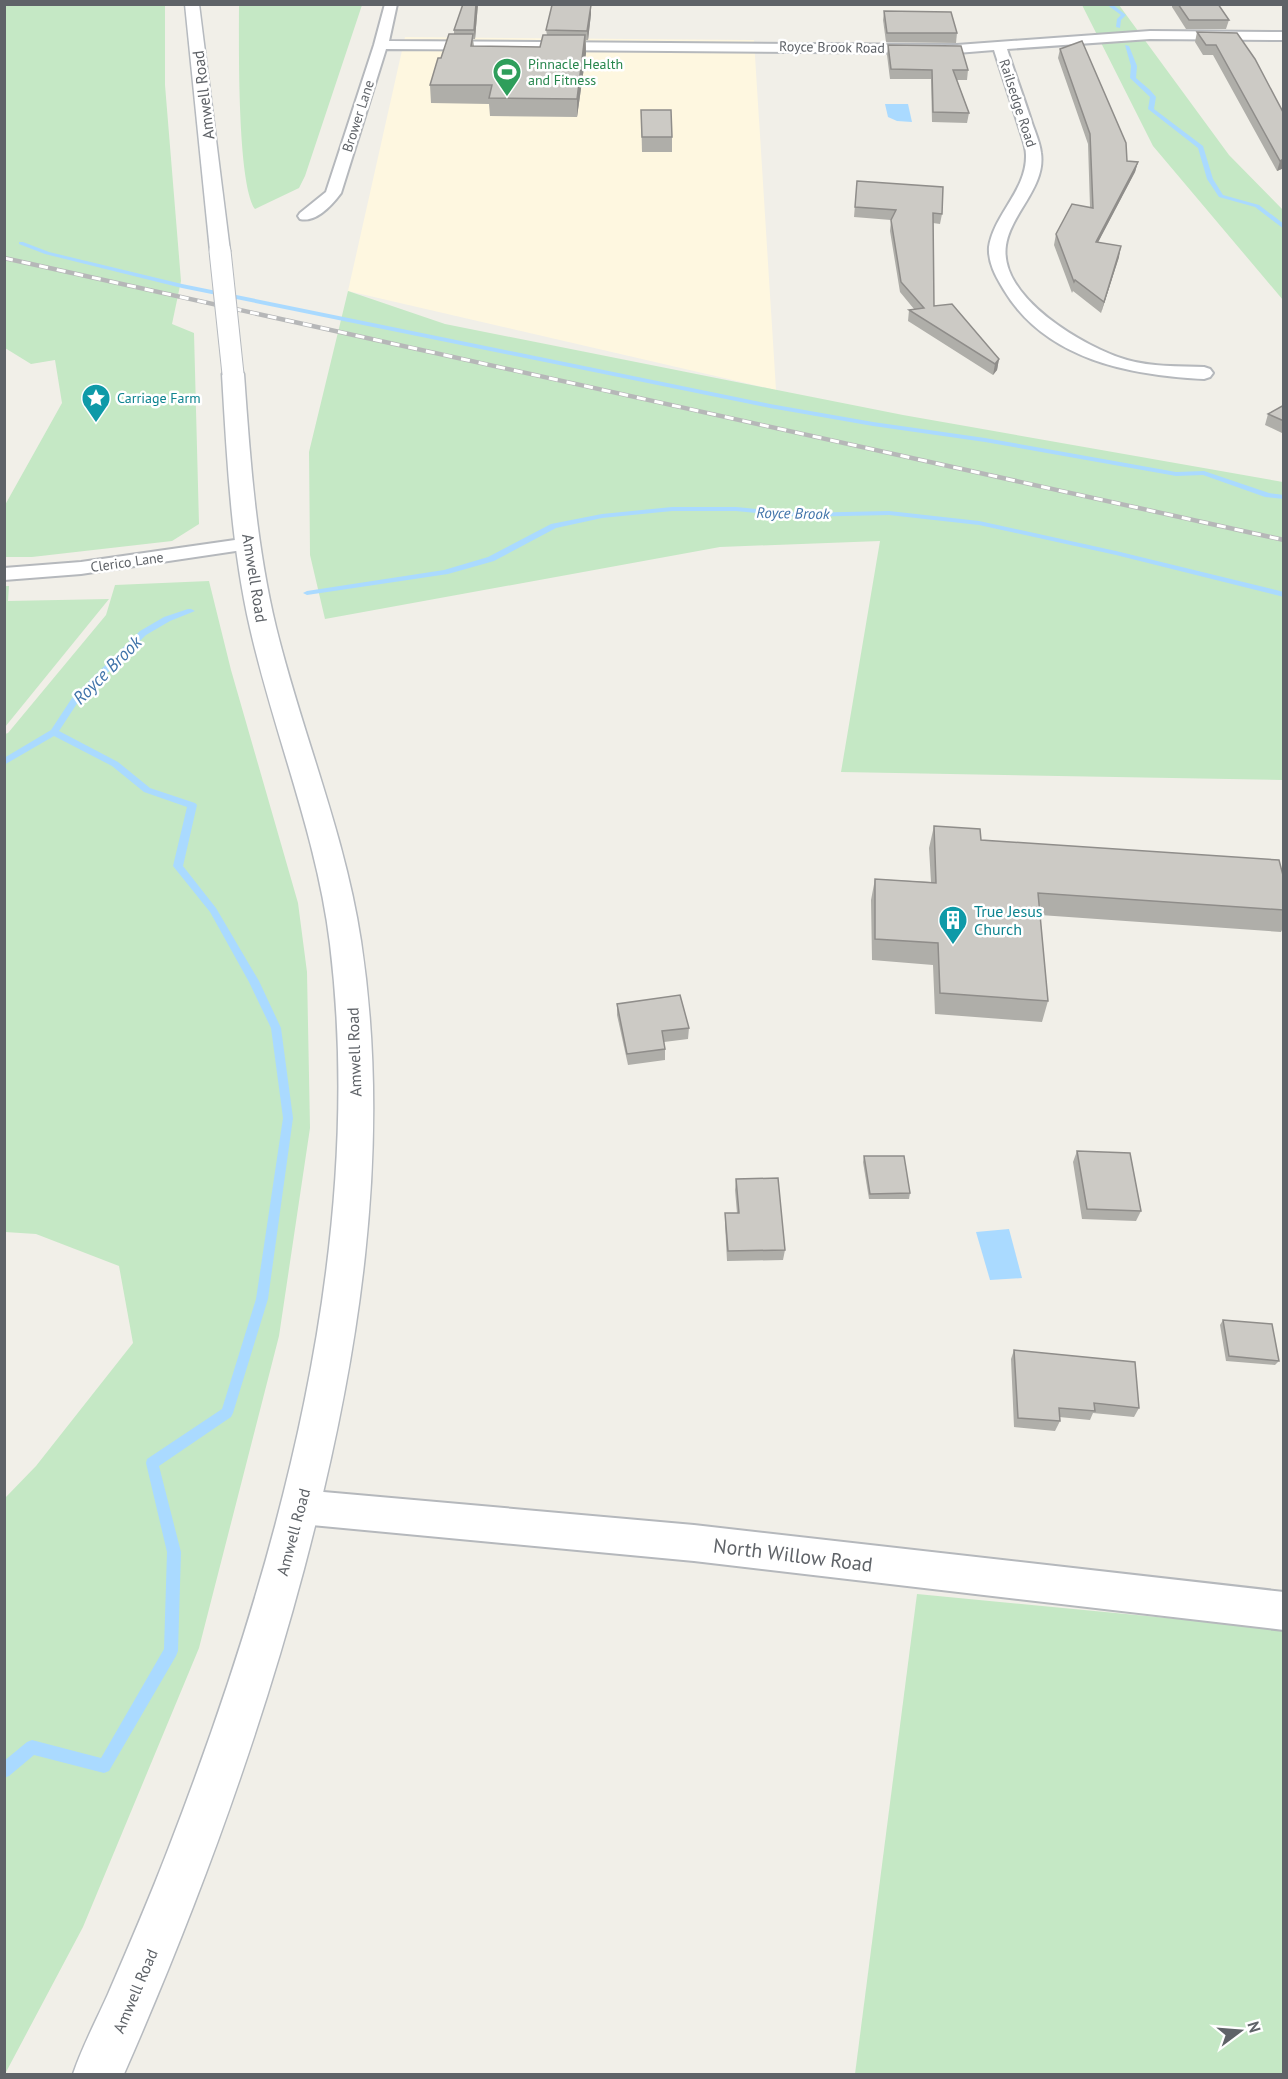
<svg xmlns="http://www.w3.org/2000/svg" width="1288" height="2079" font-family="'PT Sans',sans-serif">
	<rect width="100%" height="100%" fill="#f1efe8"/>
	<polygon fill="#fef7e0" points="405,37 754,40 776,390 348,291"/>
	<g fill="#c5e8c5">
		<polygon points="5,4 165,5 165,85 181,281 172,324 194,333 199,524 172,541 32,557 5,557 5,505 62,403 55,360 31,364 5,348"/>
		<path d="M 239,5 L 362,5 L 305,176 L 299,188 L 255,209 C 237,183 239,44 239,5 Z"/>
		<polygon points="1082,5 1119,5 1229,155 1283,210 1283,300 1153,146"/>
		<polygon points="348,291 445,324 903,415 1283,482 1283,780 841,772 880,541 720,547 325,619 310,555 309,452"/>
		<polygon points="209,581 231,670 298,903 307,972 310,1128 279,1336 199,1648 83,1927 5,2074 5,1498 36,1466 133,1343 119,1266 36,1234 5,1232 5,734 8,733 106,615 115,585"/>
		<polygon points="5,586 9,586 8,601 109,599 5,727"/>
		<polygon points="917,1594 1283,1629 1283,2074 855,2074"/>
	</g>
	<g fill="#aadaff">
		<polygon points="885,104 908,104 912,122 897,121 888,117"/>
		<polygon points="1009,1229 1022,1278 990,1280 976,1232"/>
	</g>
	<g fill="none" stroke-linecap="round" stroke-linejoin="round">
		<g fill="#aadaff" fill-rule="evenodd">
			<polygon points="1106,4 1112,4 1126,15 1121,20 1120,28 1116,27 1117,19 1121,15"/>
			<polygon points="1125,45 1129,46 1137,66 1136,78 1150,90 1156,97 1154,109 1203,146 1213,179 1223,195 1259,205 1284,224 1284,229 1255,207 1219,197 1207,179 1198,148 1148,109 1150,97 1130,78 1131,66"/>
			<polygon points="19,242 23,242 49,252 182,284 770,404 873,422 985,438 1176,472 1204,471 1269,493 1284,495 1284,499 1265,497 1203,475 1176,476 985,442 873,426 770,408 182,288 45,254 19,244"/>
			<polygon points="672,507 736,507 800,513 889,511 979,521 1116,551 1284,592 1284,597 1116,555 979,525 889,515 800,517 736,511 672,511 602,518 556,528 494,561 448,574 307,595 303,593 307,591 444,570 488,557 551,524 602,514"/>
			<polygon points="188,609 191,609 195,611 170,621 146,635 78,702 59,731 118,762 150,788 195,803 197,805 183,866 216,908 259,981 281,1028 293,1118 268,1299 233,1413 231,1417 159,1466 181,1552 178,1651 176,1656 109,1771 104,1773 34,1755 9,1776 4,1778 4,1761 27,1742 32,1740 101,1758 164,1649 167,1552 146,1463 147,1459 222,1409 256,1299 283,1118 271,1028 249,982 210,912 173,866 187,807 144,792 112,766 54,736 4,765 4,758 51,730 72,698 140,631 164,617"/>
		</g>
		<g stroke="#b5b8bc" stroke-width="4">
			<g id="minor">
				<path d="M 385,4 L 397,4 L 389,41 L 957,45 L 1150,31 L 1284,32 L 1284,40 L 1150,39 L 1007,49 C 1015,74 1024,98 1032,123 C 1035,132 1040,143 1041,153 C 1046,187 1011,213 1006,245 C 998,298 1086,348 1127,360 C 1152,367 1178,366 1204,367 L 1210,369 L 1213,373 L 1210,377 L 1204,379 C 1130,375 1046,360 1004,290 C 996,277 988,263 989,247 C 994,214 1027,190 1026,155 C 1026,145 1021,134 1018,124 C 1010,100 1002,75 994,50 L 957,53 L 386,49 L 341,193 C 332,205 316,223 300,219 L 298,216 L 300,213 L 326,192 L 374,45 Z"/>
				<polygon points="249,538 256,540 259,544 256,548 81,574 4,580 4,568 81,562"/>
				<polygon points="301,1490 694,1525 1284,1592 1284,1630 694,1561 301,1524 288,1519 283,1507 288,1495"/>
			</g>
		</g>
		<g stroke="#b6babf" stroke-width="3">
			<g id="secondary">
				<polygon points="185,4 199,4 230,251 227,255 213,255 210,251"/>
				<path d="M 233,368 L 241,369 L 244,374 C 250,459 256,544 276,627 C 302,733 345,834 361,941 C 393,1152 358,1365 304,1569 C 258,1742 196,1910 124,2074 L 73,2074 C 82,2047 96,2021 108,1994 C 129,1945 150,1897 169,1847 C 277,1567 367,1247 330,944 C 317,836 274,734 250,628 C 231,545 227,459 222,374 L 225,369 Z"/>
			</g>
		</g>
		<use href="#minor" fill="#fff" fill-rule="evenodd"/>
		<use href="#secondary" fill="#fff" fill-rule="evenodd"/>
		<g stroke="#b6b7b8" stroke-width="4.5">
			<polyline id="rail" points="4,258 1284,540"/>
		</g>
		<use href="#rail" stroke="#fff" stroke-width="3" stroke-dasharray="9" stroke-linecap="butt"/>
		<g stroke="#b6babf" stroke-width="23" stroke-linecap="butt">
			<polyline id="secondary-bridge" points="220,251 233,374"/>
		</g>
		<use href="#secondary-bridge" stroke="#fff" stroke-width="21"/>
	</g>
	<g fill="#afaea9">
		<polygon points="478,4 475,39 473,39 474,46 540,47 547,35 546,30 591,5 591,14 588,40 586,40 586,53 577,117 490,116 489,104 431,103 430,85 441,58 454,34 454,30"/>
		<polygon points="1172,4 1218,4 1229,20 1226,29 1186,29 1172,7"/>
		<polygon points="884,11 957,33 956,43 886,42 883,20"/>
		<polygon points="1197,32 1237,33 1284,168 1277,171 1213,55 1203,55 1195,42"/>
		<polygon points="888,45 968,70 967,80 957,80 969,113 967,123 932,122 931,79 890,79 887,55"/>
		<polygon points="1060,49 1127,161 1138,162 1135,172 1098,242 1119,257 1101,313 1073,291 1072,293 1054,245 1056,234 1090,207 1088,144 1058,58"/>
		<polygon points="641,110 672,137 672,152 642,152"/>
		<polygon points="857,181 942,214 940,224 933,223 934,306 999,359 997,370 993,375 908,321 909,310 914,309 900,292 890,231 891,220 854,217"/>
		<polygon points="1284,405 1284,434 1265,425 1268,414"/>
		<polygon points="934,826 981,840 1284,879 1284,926 1281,932 1040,915 1048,1001 1042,1022 935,1014 933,965 872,960 871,900 875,879 931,882 929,848"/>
		<polygon points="617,1004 689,1028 688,1039 664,1042 665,1049 665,1060 628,1065 617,1015"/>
		<polygon points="1077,1151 1141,1211 1136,1221 1082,1219 1073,1162"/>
		<polygon points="864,1156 910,1193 909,1199 869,1199 863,1162"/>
		<polygon points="736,1179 785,1250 783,1260 727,1261 725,1224 725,1213 737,1213 735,1190"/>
		<polygon points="1223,1320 1279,1361 1275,1365 1226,1361 1220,1325"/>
		<polygon points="1014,1350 1139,1408 1134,1417 1093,1413 1090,1420 1059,1417 1060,1421 1055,1431 1014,1427 1011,1359"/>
	</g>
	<g fill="#8f8d8a">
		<polygon points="476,4 478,4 475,39 474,30"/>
		<polygon points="591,5 591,14 588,40 587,31"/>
		<polygon points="585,35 586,53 577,117 577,99"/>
		<polygon points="1284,159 1284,168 1277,171 1280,161"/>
		<polygon points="1138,162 1135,172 1093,252 1096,242"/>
		<polygon points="1121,246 1119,257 1101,313 1104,302"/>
		<polygon points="999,359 997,370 993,375 995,364"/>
	</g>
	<g fill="#cccac5" stroke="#8f8d8a" stroke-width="1.5">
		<polygon points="463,4 476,4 474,30 454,30"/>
		<polygon points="1178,4 1218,4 1229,20 1189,20"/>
		<polygon points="552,5 591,5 587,31 546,30"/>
		<polygon points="884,11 951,12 957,33 887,33"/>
		<polygon points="1197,32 1237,33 1255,59 1284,114 1284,159 1280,161 1216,45 1206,45"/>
		<polygon points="449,34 473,34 471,46 540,47 543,35 585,35 577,99 489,98 492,85 430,85 438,58 441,58"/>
		<polygon points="1082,41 1126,143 1127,161 1138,162 1096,242 1121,246 1104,302 1075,280 1074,282 1056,234 1072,204 1093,208 1090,134 1060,49"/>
		<polygon points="888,45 961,46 968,70 953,70 969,113 933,112 932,70 891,69"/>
		<polygon points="641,110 671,110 672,137 642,137"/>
		<polygon points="857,181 943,187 942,214 933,213 934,306 952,304 999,359 995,364 909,310 924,308 901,282 891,220 896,210 855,207"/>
		<polygon points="1284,405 1284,421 1268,414"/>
		<polygon points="934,826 980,829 981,840 1279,860 1284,879 1284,910 1038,893 1048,1001 940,993 938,943 875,939 875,879 936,883"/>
		<polygon points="680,995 689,1028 662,1031 665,1049 627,1054 617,1004"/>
		<polygon points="1077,1151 1130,1153 1141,1211 1087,1209"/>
		<polygon points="864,1156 904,1156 910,1193 870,1194"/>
		<polygon points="778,1178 785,1250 728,1251 725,1213 739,1213 736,1179"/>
		<polygon points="1223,1320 1272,1324 1279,1361 1229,1356"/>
		<polygon points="1014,1350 1135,1362 1139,1408 1094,1403 1095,1411 1059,1408 1060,1421 1018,1418"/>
	</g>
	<defs>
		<g id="stadium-pin" transform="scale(1.5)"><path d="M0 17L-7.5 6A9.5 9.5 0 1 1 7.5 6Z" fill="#2e9e5b" stroke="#fff"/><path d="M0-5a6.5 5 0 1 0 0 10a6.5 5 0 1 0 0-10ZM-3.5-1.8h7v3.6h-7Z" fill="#fff"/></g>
		<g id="sight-pin" transform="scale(1.5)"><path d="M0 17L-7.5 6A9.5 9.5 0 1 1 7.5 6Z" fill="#0f9aa8" stroke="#fff"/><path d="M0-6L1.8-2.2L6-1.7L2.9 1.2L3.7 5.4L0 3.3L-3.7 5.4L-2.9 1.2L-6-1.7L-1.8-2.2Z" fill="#fff"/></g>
		<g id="building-pin" transform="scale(1.5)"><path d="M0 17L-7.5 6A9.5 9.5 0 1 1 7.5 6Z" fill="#0f9aa8" stroke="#fff"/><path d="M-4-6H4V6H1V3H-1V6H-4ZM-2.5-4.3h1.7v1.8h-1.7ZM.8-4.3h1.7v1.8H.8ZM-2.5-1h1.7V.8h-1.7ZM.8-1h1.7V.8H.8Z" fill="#fff"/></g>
	</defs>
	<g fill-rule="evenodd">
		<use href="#stadium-pin" x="507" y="72"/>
		<use href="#sight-pin" x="96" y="398"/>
		<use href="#building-pin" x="953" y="920"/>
	</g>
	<g text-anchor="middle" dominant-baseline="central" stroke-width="5" stroke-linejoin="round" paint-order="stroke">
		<g font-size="14" fill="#5f6368" stroke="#fff">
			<text transform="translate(832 47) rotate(1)">Royce Brook Road</text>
			<text transform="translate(1018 103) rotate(72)">Railsedge Road</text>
			<text transform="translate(358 116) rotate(-72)">Brower Lane</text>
			<text transform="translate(127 562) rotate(-8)">Clerico Lane</text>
		</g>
		<g font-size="14" fill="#27864d" stroke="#fff" text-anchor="start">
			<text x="528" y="64">Pinnacle Health<tspan x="528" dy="16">and Fitness</tspan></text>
		</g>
		<g font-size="14" fill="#0d838f" stroke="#fff" text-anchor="start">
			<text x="117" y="398">Carriage Farm</text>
		</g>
		<g font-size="15" font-style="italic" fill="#4174aa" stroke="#fff">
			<text transform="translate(793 513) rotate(1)">Royce Brook</text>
		</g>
		<g font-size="16" fill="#5f6368" stroke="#fff">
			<text transform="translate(203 95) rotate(-97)">Amwell Road</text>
			<text transform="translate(255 578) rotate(81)">Amwell Road</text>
			<text transform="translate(354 1052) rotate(-92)">Amwell Road</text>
			<text transform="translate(293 1532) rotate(-75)">Amwell Road</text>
			<text transform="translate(135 1991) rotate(-67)">Amwell Road</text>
		</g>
		<g font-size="16" fill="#0d838f" stroke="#fff" text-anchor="start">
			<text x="974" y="911">True Jesus<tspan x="974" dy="18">Church</tspan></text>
		</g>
		<g font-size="18" font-style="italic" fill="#4174aa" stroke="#fff">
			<text transform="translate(107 670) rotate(-45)">Royce Brook</text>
		</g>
		<g font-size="20" fill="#5f6368" stroke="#fff">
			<text transform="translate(793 1555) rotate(7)">North Willow Road</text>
		</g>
	</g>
	<rect width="1288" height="2079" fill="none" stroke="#5f6368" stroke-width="12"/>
	<g transform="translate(1240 2031) rotate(74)" stroke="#ffffff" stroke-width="4.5" paint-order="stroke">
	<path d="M0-4.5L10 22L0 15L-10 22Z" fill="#5f6368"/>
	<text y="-9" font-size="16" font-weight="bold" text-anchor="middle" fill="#5f6368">N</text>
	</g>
</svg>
